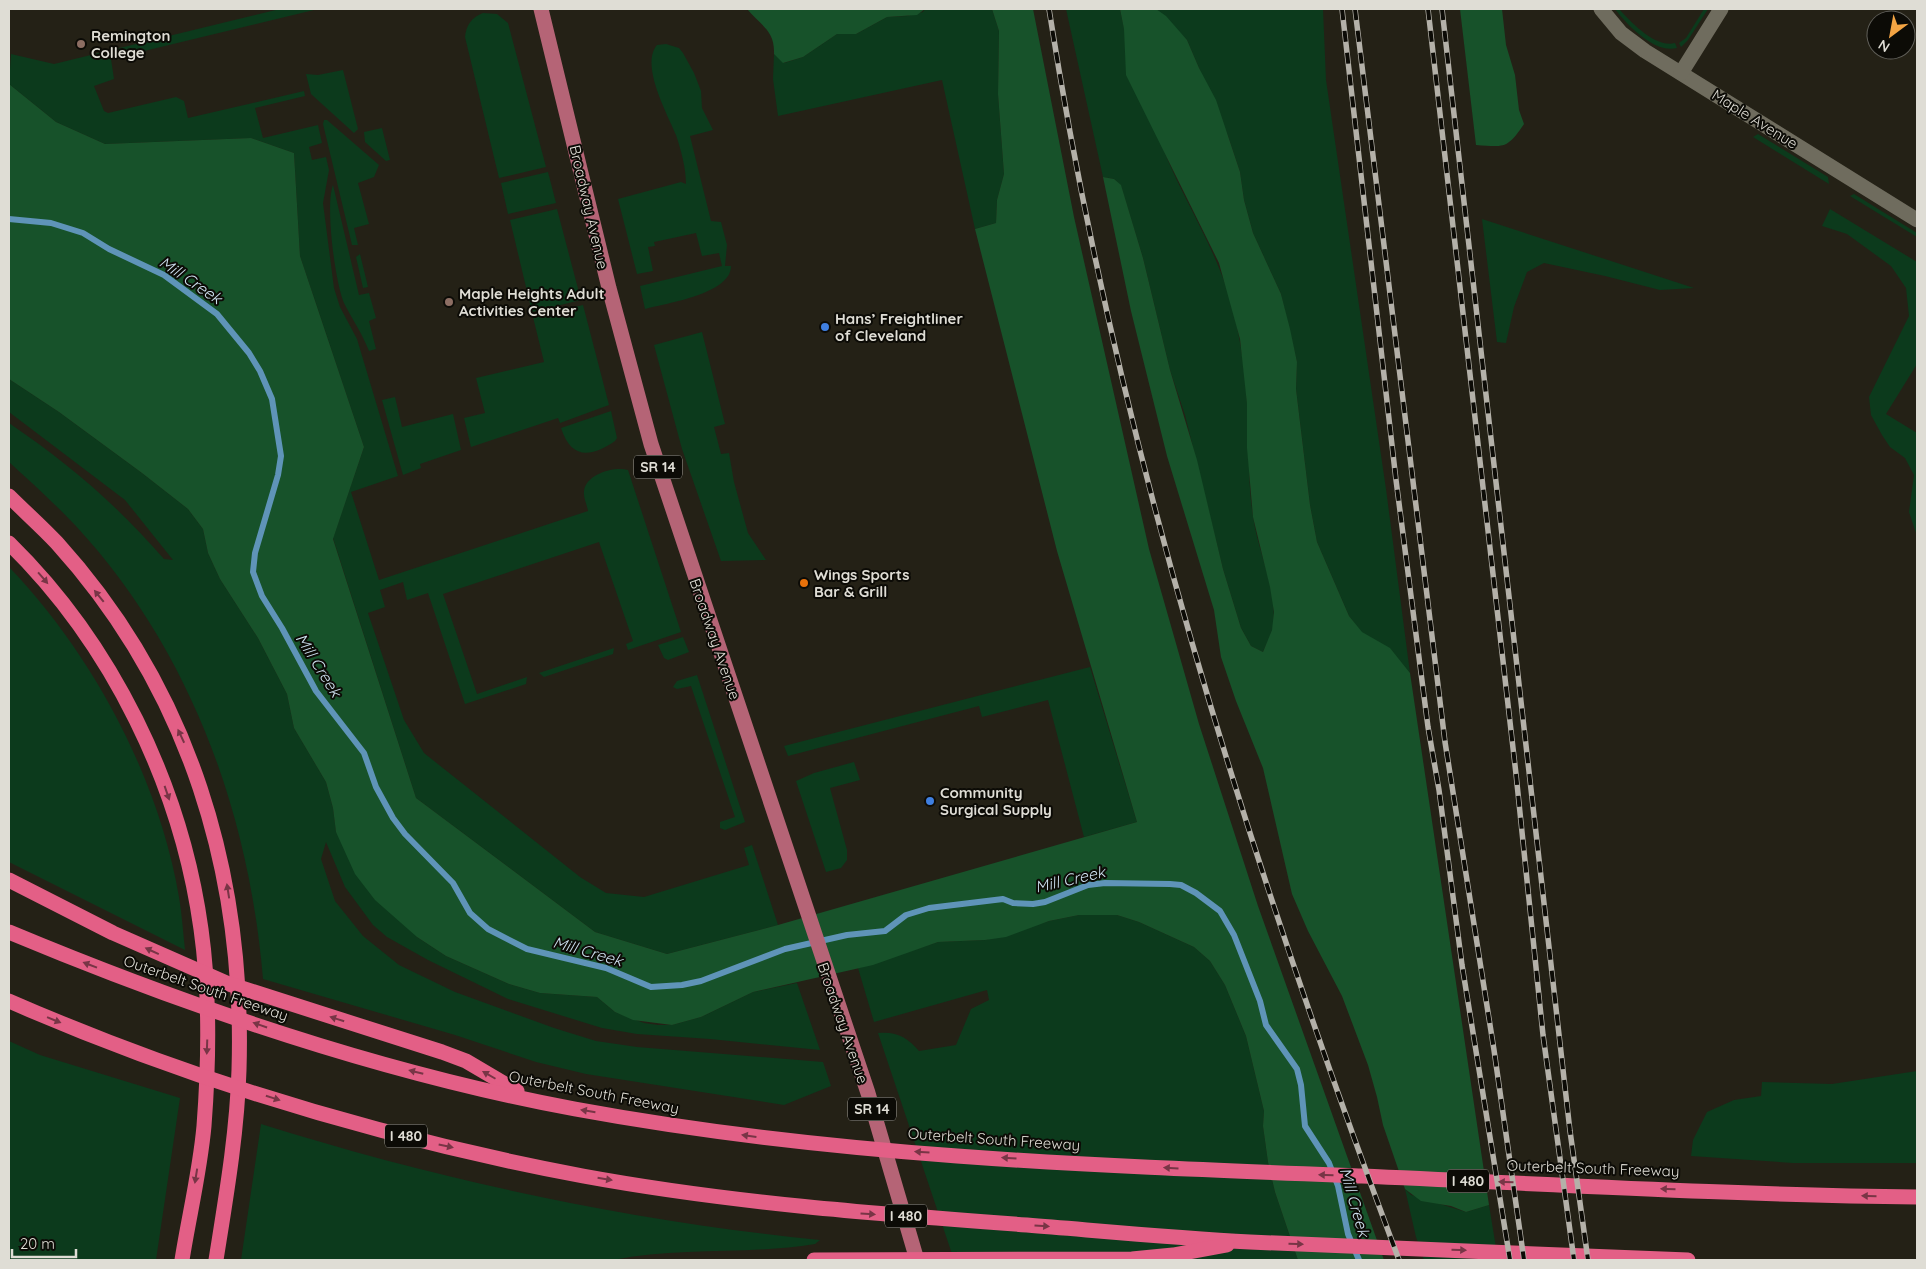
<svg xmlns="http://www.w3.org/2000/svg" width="1926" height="1269" font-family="Quicksand,sans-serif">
	<rect width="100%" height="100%" fill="#242116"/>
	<g fill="#0c3a1c">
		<path d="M 280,9 L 318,9 L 111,59 L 114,79 L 94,86 L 104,111 L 108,113 L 176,97 L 184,101 L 188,118 L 304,91 L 305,96 L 255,108 L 263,138 L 318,125 L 322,143 L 309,147 L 312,160 L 326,157 L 329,170 L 323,203 L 334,288 L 340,307 L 357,339 L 398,476 L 351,492 L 379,580 L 588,511 C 587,504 583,498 584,491 C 586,474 614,466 628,470 L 681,632 L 628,650 L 626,644 L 633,641 L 599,542 L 443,594 L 477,694 L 527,677 L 526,684 L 465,704 L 428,593 L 407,600 L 403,582 L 380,590 L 385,607 L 368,613 L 404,720 L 424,753 L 580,877 L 606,893 L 644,897 L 749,865 L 744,848 L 752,845 L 778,925 L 667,954 L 595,932 L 416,798 L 333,538 L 364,447 L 300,256 L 294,153 L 251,138 L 105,144 L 56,122 L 9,84 L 11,54 L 54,64 Z"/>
		<polygon points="925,9 992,9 999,31 998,94 1004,174 997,200 996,223 975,229 942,80 778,116 773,79 774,54 784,63 803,57 837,34 856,34 887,17 907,16 923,12"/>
		<path d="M 1066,9 L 1120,9 C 1128,51 1146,106 1162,146 C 1183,200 1215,246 1231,302 C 1240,335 1245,369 1247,403 C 1250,441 1247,478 1253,516 C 1258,553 1278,590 1273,627 C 1271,636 1266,644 1263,652 L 1251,646 L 1241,628 L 1223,569 L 1185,415 L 1170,370 L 1143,258 L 1121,186 L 1114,179 L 1103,177 Z"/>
		<polygon points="1156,9 1323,9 1326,80 1386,489 1410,673 1390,649 1361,632 1349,616 1317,542 1310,505 1296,389 1297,362 1281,294 1253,233 1244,200 1240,172 1228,136 1187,40"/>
		<path d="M 1615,9 L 1619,9 C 1632,23 1655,48 1675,43 L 1677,48 C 1655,54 1627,25 1615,9 Z"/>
		<polygon points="1704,9 1708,9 1688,40 1681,47 1679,43 1686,38"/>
		<path d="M 483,13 L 497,14 L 508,23 L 546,167 L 499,178 L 465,37 C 466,25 472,17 483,13 Z"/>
		<path d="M 666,44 L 679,48 L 683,53 L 694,73 L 701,91 L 702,108 L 713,130 L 690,136 L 711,221 L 721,222 L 727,245 L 725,266 L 731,266 C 731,294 667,303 645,309 L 640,286 L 722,266 L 719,253 L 702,256 L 696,233 L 654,242 L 655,246 L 648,247 L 653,271 L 637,274 L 618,199 L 681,182 L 686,184 C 686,168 681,150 676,135 C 667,113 640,65 657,45 Z"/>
		<polygon points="343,70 358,129 354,133 311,94 306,74 318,75"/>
		<polygon points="327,120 379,165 374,177 358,183 369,224 354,228 358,245 352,245 323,124 324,120"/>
		<polygon points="382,128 390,160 386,161 365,142 364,132"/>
		<polygon points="1758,134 1828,177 1829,184 1753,137"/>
		<polygon points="548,172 556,203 508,214 501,183"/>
		<path d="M 333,185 L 359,295 L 369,293 L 376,318 L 369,321 L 376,349 L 369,351 C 362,333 352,319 344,303 C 335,282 325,205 333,185 Z"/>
		<polygon points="1854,194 1917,233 1917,237 1850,196"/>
		<polygon points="557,209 581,300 532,312 510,220"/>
		<polygon points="1830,209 1917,262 1917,364 1886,414 1917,433 1917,536 1909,512 1914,475 1905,458 1890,447 1882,435 1871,415 1869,397 1909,316 1906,288 1891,266 1847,234 1822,226"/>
		<polygon points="1482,219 1694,288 1660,290 1605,276 1544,263 1527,272 1514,307 1506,343 1497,342"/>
		<polygon points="360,254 368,287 363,288 356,257"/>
		<polygon points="583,305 609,405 560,423 558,418 471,447 464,418 485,413 476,378 544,362 533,317"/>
		<polygon points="702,332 725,424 714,427 721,454 729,453 734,482 748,533 766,560 721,561 682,449 654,345"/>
		<path d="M 9,379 L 59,412 L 142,473 L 188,509 L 203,529 L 208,553 L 220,579 L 258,638 L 287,694 L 294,728 L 326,782 L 333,808 L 336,832 L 417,937 L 446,956 L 509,984 L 540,993 L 597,997 L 615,1012 L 644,1023 L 658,1025 L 672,1025 L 701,1017 L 753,992 L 797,983 L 820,1050 L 710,1039 L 637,1034 L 602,1028 L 508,999 L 428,960 L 387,937 L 373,925 L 345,887 L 326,842 L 321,859 L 335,901 L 363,936 L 399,965 L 455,992 L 554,1028 L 596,1041 L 637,1047 L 823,1062 L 831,1086 L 784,1105 L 586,1074 L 536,1062 L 455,1035 L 263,979 C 249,812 190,649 75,525 C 54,503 31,482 9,462 L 9,423 C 69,464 116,504 164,559 L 173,560 L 125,500 L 9,412 Z"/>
		<polygon points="395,397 402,427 453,414 461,450 420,464 421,468 403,475 382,400"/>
		<path d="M 611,411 L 617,438 L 615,441 C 590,458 571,459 561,428 Z"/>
		<path d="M 9,567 C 92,653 159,778 179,897 C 182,914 183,932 185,950 L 9,862 Z"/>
		<polygon points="683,637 689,652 668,660 664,658 658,645"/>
		<polygon points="614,648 613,654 544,677 539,673"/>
		<polygon points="1090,667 1137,822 1084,837 1048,700 982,717 979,706 788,756 784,746"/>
		<polygon points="697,675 745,822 725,830 720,828 720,822 735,817 691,686 677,689 673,687 677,681"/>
		<polygon points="854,762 860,780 830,788 847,850 847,860 841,868 826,872 796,781 814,773"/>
		<path d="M 1079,915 L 1117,915 L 1139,922 L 1194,947 L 1210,961 L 1225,985 L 1246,1036 L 1264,1111 L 1263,1126 L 1268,1162 L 1275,1192 L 1298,1260 L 954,1260 L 878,1033 C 897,1031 908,1038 919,1051 L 956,1045 L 971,1009 L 989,1000 L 987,990 L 874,1022 L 858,968 L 938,942 L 985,940 L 1049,921 Z"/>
		<polygon points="9,1041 40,1055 180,1098 156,1260 9,1260"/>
		<polygon points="1917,1071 1917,1163 1793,1163 1691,1156 1693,1140 1707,1112 1734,1100 1761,1096 1762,1082 1832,1084"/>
		<path d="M 261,1124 C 443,1181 630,1221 820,1240 L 815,1244 C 748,1255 678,1247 613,1260 L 241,1260 Z"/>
		<polygon points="1405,1189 1411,1195 1466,1212 1489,1205 1498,1260 1424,1260 1416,1237"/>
	</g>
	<g fill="#17522a">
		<path d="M 747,9 L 925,9 L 917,15 L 887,17 L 856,34 L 837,34 L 803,57 L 783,63 L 774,54 C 775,30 761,26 747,9 Z"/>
		<polygon points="992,9 1033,9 1074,217 1149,549 1199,724 1258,906 1384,1260 1298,1260 1275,1192 1268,1162 1263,1126 1264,1111 1246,1036 1225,985 1210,961 1194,947 1139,922 1117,915 1079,915 1049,921 1006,937 985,940 938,942 873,965 753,992 701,1017 672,1025 633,1020 615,1012 597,997 540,993 509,984 446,956 417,937 375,900 355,874 336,832 333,808 326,782 294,728 287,694 258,638 220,579 208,553 203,529 188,509 142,473 59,412 9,379 9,84 56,122 105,144 251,138 294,153 300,256 364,447 333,539 416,798 595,932 667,954 778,925 1137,822 1057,551 975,229 996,223 997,200 1004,174 998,94 999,31"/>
		<polygon points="1120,9 1156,9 1166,16 1187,40 1199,68 1216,100 1240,172 1244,200 1253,233 1281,294 1290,329 1297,362 1296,389 1310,505 1317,542 1349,616 1362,632 1390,648 1410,673 1489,1205 1466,1212 1451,1206 1421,1201 1405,1189 1383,1125 1377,1097 1368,1065 1342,996 1308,931 1292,894 1263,768 1236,701 1221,657 1214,610 1167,456 1131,311 1103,177 1114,179 1121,185 1143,258 1170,370 1197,460 1223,569 1241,628 1251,646 1263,652 1272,630 1274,612 1270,587 1253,517 1247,448 1247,404 1240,339 1219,263 1126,75 1124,29"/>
		<path d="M 1460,9 L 1502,9 L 1506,45 L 1515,75 L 1519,110 L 1524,124 C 1507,149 1505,147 1476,145 Z"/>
	</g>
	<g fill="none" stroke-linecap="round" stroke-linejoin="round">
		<polyline stroke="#5f94b8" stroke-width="6" points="9,219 51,223 83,233 109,249 164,275 217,314 249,353 260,371 272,399 281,456 278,475 255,553 253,572 262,596 282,628 316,691 364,753 376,787 393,818 405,834 453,883 470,913 488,929 527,949 606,968 651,987 682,985 701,981 785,949 847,935 885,931 906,915 929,908 1003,899 1013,903 1033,904 1045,902 1088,885 1105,883 1170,884 1181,885 1196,893 1220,911 1234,935 1260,1001 1266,1025 1297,1069 1301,1085 1305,1126 1329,1163 1338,1186 1348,1234 1359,1260"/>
		<g stroke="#6f6c5e" stroke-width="15">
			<polyline points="1601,9 1621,33 1645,51 1917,220"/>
			<polyline points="1681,73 1721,9"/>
		</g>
		<polyline stroke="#b56476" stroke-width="15" points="541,9 609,288 651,444 868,1093 917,1260"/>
		<g stroke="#e35f86" stroke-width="15">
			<path d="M 9,496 C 25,512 42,527 57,543 C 190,690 245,874 239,1070 C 237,1134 226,1197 216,1260"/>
			<path d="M 9,543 C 112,644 181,785 201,929 C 210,993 209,1061 204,1126 C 200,1171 189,1216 182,1260"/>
			<polyline points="9,880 113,933 229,984 442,1052 466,1061 517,1091"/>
			<path d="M 9,932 C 191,1008 381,1073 575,1109 C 835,1157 1099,1166 1362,1176 C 1547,1184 1732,1195 1917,1197"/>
			<path d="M 9,1001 C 192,1081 387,1139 583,1176 C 730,1203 878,1214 1027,1225 C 1102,1231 1176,1238 1250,1242 C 1396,1249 1542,1254 1688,1260"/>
			<polyline points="814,1260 1132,1259 1173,1255 1227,1245"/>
		</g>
		<g stroke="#b4b1a9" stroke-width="5.5">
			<g id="rail">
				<path d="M 1049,9 C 1116,438 1247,854 1399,1260"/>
				<polyline points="1342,9 1396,480 1428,727 1439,790 1462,965 1510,1260"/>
				<polyline points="1355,9 1445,742 1494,1050 1524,1260"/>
				<polyline points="1428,9 1516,774 1543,1035 1574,1260"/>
				<polyline points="1442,9 1570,1131 1588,1260"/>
			</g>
		</g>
		<use href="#rail" stroke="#0c0b06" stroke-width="4" stroke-dasharray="11" stroke-linecap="butt"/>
	</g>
	<defs><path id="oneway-solid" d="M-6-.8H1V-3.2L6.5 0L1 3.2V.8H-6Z" transform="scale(1.25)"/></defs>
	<g fill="#783546">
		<use href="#oneway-solid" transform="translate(43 578) rotate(49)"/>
		<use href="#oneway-solid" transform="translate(99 596) rotate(-129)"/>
		<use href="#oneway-solid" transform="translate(181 736) rotate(-115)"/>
		<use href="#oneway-solid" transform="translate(167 793) rotate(71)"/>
		<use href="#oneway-solid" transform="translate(228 891) rotate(-99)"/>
		<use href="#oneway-solid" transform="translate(152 951) rotate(-155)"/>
		<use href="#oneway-solid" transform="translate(90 965) rotate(-159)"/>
		<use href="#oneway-solid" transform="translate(337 1019) rotate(-163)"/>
		<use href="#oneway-solid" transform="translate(54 1020) rotate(22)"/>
		<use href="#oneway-solid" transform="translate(260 1025) rotate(-161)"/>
		<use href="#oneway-solid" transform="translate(207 1047) rotate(92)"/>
		<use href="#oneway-solid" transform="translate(416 1072) rotate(-166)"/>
		<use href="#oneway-solid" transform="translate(489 1075) rotate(-150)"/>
		<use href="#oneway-solid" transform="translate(273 1098) rotate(18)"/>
		<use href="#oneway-solid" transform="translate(588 1111) rotate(-171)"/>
		<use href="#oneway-solid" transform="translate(749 1136) rotate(-172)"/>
		<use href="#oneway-solid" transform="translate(446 1146) rotate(12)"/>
		<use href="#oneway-solid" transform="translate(922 1152) rotate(-176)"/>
		<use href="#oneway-solid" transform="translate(1009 1158) rotate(-177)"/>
		<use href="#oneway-solid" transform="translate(1171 1168) rotate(-177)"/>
		<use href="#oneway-solid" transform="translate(1326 1175) rotate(-178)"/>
		<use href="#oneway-solid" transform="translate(196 1176) rotate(99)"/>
		<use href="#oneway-solid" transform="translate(605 1179) rotate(9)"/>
		<use href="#oneway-solid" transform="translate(1506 1182) rotate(-178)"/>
		<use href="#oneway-solid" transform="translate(1668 1189) rotate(-178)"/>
		<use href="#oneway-solid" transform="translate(1869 1196) rotate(-179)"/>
		<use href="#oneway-solid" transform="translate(868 1214) rotate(4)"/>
		<use href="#oneway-solid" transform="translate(1042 1226) rotate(4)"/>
		<use href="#oneway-solid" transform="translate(1296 1244) rotate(2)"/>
		<use href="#oneway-solid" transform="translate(1459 1250) rotate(2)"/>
	</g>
	<g fill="#8d6e63" stroke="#0c0b06" stroke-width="2">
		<circle cx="81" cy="44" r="5"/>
		<circle cx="449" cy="302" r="5"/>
	</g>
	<g fill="#3f7fe0" stroke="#0c0b06" stroke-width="2">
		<circle cx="825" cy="327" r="5"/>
		<circle cx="930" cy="801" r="5"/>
	</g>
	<circle fill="#e8710a" stroke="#0c0b06" stroke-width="2" cx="804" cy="583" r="5"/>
	<g text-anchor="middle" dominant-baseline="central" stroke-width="4" stroke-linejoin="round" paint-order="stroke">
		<g fill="#0c0b06" stroke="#a09e97" stroke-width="1">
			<rect x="634" y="455.5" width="48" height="23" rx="4"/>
			<rect x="848" y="1097.5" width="48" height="23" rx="4"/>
			<rect x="385" y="1124.5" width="42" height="23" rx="4"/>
			<rect x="1447" y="1169.5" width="42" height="23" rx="4"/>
			<rect x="885" y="1204.5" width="42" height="23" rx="4"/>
		</g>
		<g font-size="14" font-weight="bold" fill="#dfddd5">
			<text x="658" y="467">SR 14</text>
			<text x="872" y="1109">SR 14</text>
			<text x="406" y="1136">I 480</text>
			<text x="1468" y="1181">I 480</text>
			<text x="906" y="1216">I 480</text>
		</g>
		<g font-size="15" font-weight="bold" fill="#dfddd5" stroke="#0c0b06" text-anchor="start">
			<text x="91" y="35">Remington<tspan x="91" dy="17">College</tspan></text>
			<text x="459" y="293">Maple Heights Adult<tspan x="459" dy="17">Activities Center</tspan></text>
			<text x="835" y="318">Hans’ Freightliner<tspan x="835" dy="17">of Cleveland</tspan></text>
			<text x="814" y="574">Wings Sports<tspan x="814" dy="17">Bar &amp; Grill</tspan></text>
			<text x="940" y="792">Community<tspan x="940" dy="17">Surgical Supply</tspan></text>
		</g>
		<g font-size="15" fill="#dfddd5" stroke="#0c0b06">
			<text transform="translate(1755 119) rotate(32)">Maple Avenue</text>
			<text transform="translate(589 207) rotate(77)">Broadway Avenue</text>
			<text transform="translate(715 639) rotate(71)">Broadway Avenue</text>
			<text transform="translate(206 988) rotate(19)">Outerbelt South Freeway</text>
			<text transform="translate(843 1023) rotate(71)">Broadway Avenue</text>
			<text transform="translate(594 1092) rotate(11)">Outerbelt South Freeway</text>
			<text transform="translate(994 1139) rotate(4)">Outerbelt South Freeway</text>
			<text transform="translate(1593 1168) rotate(2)">Outerbelt South Freeway</text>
		</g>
		<g font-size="16" font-style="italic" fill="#cddfee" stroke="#0c0b06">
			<text transform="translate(191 280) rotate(34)">Mill Creek</text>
			<text transform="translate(319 665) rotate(58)">Mill Creek</text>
			<text transform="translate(1070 879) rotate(-13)">Mill Creek</text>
			<text transform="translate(588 951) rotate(16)">Mill Creek</text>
			<text transform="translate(1355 1202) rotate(74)">Mill Creek</text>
		</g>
	</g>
	<rect width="1926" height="1269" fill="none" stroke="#dfddd5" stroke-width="20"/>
	<g transform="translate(1891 35) rotate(212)"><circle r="24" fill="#0c0b06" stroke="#605f59"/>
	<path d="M0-4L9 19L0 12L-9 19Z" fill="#f3a443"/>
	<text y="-8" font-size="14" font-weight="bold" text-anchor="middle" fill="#dfddd5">N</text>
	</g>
	<path d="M12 1249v8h64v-8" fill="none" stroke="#dfddd5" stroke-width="2.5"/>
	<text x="20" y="1249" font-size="15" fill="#dfddd5" stroke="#0c0b06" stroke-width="4" paint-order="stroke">20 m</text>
</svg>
